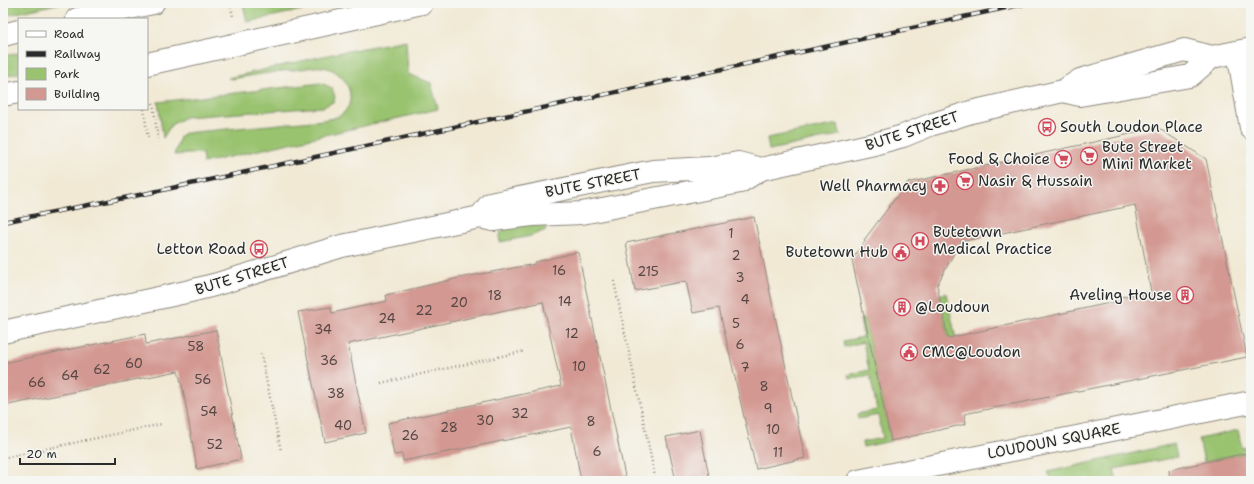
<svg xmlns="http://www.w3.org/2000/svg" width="1254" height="484" font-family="'Shantell Sans',sans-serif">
	<rect width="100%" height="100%" fill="#f6f6f2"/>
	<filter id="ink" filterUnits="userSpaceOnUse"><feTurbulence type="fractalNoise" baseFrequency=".025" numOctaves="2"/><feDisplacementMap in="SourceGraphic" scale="8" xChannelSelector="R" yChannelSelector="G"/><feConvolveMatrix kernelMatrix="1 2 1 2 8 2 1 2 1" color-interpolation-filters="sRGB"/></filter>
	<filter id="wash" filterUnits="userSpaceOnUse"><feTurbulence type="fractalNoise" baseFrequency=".012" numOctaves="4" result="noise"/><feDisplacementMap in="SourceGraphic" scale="16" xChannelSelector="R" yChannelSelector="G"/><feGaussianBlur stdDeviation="0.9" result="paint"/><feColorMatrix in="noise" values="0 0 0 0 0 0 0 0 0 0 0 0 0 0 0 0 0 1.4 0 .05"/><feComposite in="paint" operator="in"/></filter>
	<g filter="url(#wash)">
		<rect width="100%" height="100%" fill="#f1e9d4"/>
		<g fill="#9ac370" stroke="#62774e">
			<polygon points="3,3 62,3 3,16"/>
			<polygon points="248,3 334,3 247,22 243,4"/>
			<path d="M 406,40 L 408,74 L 431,83 L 438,109 L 203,163 L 202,153 L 174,155 L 180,137 L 184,133 L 323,120 C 329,119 336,118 341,115 C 361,100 345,70 323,67 C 317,66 308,68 302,69 C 278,71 255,75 232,79 L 228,78 L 332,54 Z"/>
			<polygon points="19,53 19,73 3,76 3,56"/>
			<polygon points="321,83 332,88 335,97 333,102 323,107 185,117 171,125 163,138 158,102"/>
			<polygon points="838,124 840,135 769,150 767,138"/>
			<polygon points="545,223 546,230 531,236 500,242 499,236 506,226"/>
			<polygon points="946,293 963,370 955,371 939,295"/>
			<polygon points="860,319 865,319 891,441 863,447 862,442 883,438 878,415 858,419 857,414 877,410 870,375 849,379 848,375 869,370 863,342 844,347 843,341 863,337"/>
			<polygon points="1238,430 1242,448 1251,446 1251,452 1204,462 1199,439"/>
			<polygon points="1174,444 1177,457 1114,469 1117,481 1052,481 1048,472"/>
		</g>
		<g id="blocks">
			<g fill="#d39891" fill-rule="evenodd">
				<path d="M 1158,128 L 1206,159 L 1247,357 L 964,414 L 966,424 L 891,441 L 852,260 L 865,241 L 864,240 L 907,183 ZM 1135,205 L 1151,292 L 1120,297 L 1119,301 L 948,338 L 937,285 L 960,242 Z"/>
				<polygon points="754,217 805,458 756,469 719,308 693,313 686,281 635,291 626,243"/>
				<polygon points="578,252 626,481 581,481 571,427 403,461 402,454 394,455 388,423 561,386 543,302 348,344 366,433 325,442 298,312 331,307 332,313 387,301 386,295 459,278 535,264 535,262"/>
				<polygon points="216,330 241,459 197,469 183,389 178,371 3,406 3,363 145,334 146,344"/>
				<polygon points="700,430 709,476 688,481 676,481 666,437"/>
				<polygon points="1251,452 1251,481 1170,481 1169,470"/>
			</g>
		</g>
	</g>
	<g filter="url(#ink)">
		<use href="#blocks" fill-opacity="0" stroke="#8e8a80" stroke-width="1"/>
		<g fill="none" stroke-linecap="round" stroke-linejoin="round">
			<g stroke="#8e8a80" stroke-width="24">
				<g id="minor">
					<polyline points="1238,52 1251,128"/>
					<polyline points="1063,91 1080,95 1190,76 1212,57"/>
					<polyline points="761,169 874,144 903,136 930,125 971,112 1063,91 1080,80 1184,50 1212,57 1251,49"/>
					<polyline points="3,332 186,292 214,285 342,246 480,217 493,220 532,215 582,213 740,182 761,169 738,163 709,168 653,171 490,204 480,217"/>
					<polyline points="858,481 1251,402"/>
				</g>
			</g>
			<g stroke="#8e8a80" stroke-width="24">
				<g id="primary">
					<polyline points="77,19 153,3"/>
					<polyline points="3,35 19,31"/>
					<polyline points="147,64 422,3"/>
					<polyline points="3,95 19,92"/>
				</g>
			</g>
			<g stroke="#8e8a80" stroke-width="2.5" stroke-dasharray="1 3" stroke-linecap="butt">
				<polyline points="230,3 233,16 231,16"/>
				<polyline points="153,103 158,139"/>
				<polyline points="144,109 148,140"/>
				<polyline points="614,281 656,481"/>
				<polyline points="261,354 281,451"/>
				<polyline points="381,383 525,351"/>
				<polyline points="3,458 162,424"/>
			</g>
			<use href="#minor" stroke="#fff" stroke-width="22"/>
			<use href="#primary" stroke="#fff" stroke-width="22"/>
			<g stroke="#2b2b2b" stroke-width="4.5">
				<polyline id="rail" points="3,222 144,194 1028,3"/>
			</g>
			<use href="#rail" stroke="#f6f6f2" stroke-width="3" stroke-dasharray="9" stroke-linecap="butt"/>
		</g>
	</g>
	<defs>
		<g id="bus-ring" transform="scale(0.9)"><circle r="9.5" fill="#f6f6f2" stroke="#d1495b" stroke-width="1.5"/><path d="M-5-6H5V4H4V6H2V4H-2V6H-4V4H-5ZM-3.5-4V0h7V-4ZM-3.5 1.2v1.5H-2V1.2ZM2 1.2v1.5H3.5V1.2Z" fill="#d1495b"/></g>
		<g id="supermarket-ring" transform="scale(0.9)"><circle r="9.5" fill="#f6f6f2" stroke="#d1495b" stroke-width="1.5"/><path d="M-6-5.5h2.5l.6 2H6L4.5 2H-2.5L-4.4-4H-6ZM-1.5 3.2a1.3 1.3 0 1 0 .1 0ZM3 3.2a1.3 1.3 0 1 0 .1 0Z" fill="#d1495b"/></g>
		<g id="pharmacy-ring" transform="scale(0.9)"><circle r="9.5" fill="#f6f6f2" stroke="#d1495b" stroke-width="1.5"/><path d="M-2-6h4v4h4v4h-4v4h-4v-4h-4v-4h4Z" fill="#d1495b"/></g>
		<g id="hospital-ring" transform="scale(0.9)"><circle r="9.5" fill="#f6f6f2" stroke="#d1495b" stroke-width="1.5"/><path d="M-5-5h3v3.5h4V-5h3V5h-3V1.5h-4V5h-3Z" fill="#d1495b"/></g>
		<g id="civic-ring" transform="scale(0.9)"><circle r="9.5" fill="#f6f6f2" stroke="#d1495b" stroke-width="1.5"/><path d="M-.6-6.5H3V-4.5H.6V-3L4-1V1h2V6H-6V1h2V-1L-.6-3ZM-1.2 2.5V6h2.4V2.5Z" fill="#d1495b"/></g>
		<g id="building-ring" transform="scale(0.9)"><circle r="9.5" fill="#f6f6f2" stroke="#d1495b" stroke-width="1.5"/><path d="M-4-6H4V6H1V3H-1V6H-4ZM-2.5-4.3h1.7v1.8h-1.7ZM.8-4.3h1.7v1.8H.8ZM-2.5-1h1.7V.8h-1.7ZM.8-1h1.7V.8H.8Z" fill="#d1495b"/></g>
	</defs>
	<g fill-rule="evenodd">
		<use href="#bus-ring" x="1047" y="127"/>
		<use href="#supermarket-ring" x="1089" y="156"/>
		<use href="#supermarket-ring" x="1063" y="159"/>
		<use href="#supermarket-ring" x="965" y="181"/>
		<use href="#pharmacy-ring" x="940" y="186"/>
		<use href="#hospital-ring" x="920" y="241"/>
		<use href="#bus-ring" x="259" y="249"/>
		<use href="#civic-ring" x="901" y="252"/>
		<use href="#building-ring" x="1185" y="295"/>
		<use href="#building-ring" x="902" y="307"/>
		<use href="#civic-ring" x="909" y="352"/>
	</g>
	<g text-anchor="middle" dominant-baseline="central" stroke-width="3" stroke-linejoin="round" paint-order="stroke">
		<g font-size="13" fill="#554644">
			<text x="731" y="233">1</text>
			<text x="736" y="255">2</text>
			<text x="559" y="270">16</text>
			<text x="648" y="271">215</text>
			<text x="740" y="277">3</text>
			<text x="495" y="295">18</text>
			<text x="745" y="299">4</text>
			<text x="565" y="301">14</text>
			<text x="459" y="302">20</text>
			<text x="424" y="310">22</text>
			<text x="387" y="318">24</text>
			<text x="736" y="323">5</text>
			<text x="323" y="329">34</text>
			<text x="572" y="333">12</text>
			<text x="740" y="344">6</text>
			<text x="196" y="346">58</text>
			<text x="329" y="360">36</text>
			<text x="134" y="363">60</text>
			<text x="579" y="366">10</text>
			<text x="745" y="367">7</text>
			<text x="102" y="369">62</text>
			<text x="70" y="375">64</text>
			<text x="203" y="379">56</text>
			<text x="37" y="382">66</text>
			<text x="764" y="386">8</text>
			<text x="336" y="393">38</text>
			<text x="768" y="408">9</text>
			<text x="209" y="411">54</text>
			<text x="520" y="413">32</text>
			<text x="485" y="420">30</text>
			<text x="591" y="421">8</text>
			<text x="343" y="425">40</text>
			<text x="449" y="427">28</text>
			<text x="773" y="429">10</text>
			<text x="410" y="435">26</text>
			<text x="215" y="444">52</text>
			<text x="597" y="451">6</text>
			<text x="778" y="452">11</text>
		</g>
		<g font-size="15" fill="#2b2b2b" stroke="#f6f6f2" text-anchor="start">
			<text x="1060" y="127">South Loudon Place</text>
			<text x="1102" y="147">Bute Street<tspan x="1102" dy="17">Mini Market</tspan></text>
			<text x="1050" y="159" text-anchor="end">Food &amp; Choice</text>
			<text x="978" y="181">Nasir &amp; Hussain</text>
			<text x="927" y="186" text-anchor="end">Well Pharmacy</text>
			<text x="933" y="232">Butetown<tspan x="933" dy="17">Medical Practice</tspan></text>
			<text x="246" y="249" text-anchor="end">Letton Road</text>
			<text x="888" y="252" text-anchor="end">Butetown Hub</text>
			<text x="1172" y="295" text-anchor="end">Aveling House</text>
			<text x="915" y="307">@Loudoun</text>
			<text x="922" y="352">CMC@Loudon</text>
		</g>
		<g font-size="15" fill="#2b2b2b" stroke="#f6f6f2">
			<text transform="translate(912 131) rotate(-18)">BUTE STREET</text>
			<text transform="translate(593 183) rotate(-11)">BUTE STREET</text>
			<text transform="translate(242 276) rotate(-17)">BUTE STREET</text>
			<text transform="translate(1054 441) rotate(-11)">LOUDOUN SQUARE</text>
		</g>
	</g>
	<rect width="1254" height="484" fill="none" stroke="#f6f6f2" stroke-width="16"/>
	<rect x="18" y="18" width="130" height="92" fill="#f6f6f2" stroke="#a5a5a2"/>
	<rect x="26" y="31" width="20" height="6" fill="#ffffff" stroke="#a5a5a2"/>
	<text x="54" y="38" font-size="12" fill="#2b2b2b">Road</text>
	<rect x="26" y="51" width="20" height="6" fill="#2b2b2b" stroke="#a5a5a2"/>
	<text x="54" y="58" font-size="12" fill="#2b2b2b">Railway</text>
	<rect x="26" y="68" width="20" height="12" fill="#9ac370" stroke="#a5a5a2"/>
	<text x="54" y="78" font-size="12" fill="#2b2b2b">Park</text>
	<rect x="26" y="88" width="20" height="12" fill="#d39891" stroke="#a5a5a2"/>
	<text x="54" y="98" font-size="12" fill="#2b2b2b">Building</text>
	<path d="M20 458v6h95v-6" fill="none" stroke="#2b2b2b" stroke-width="2"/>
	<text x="26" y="458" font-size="12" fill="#2b2b2b" stroke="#f6f6f2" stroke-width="3" paint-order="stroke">20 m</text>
</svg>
